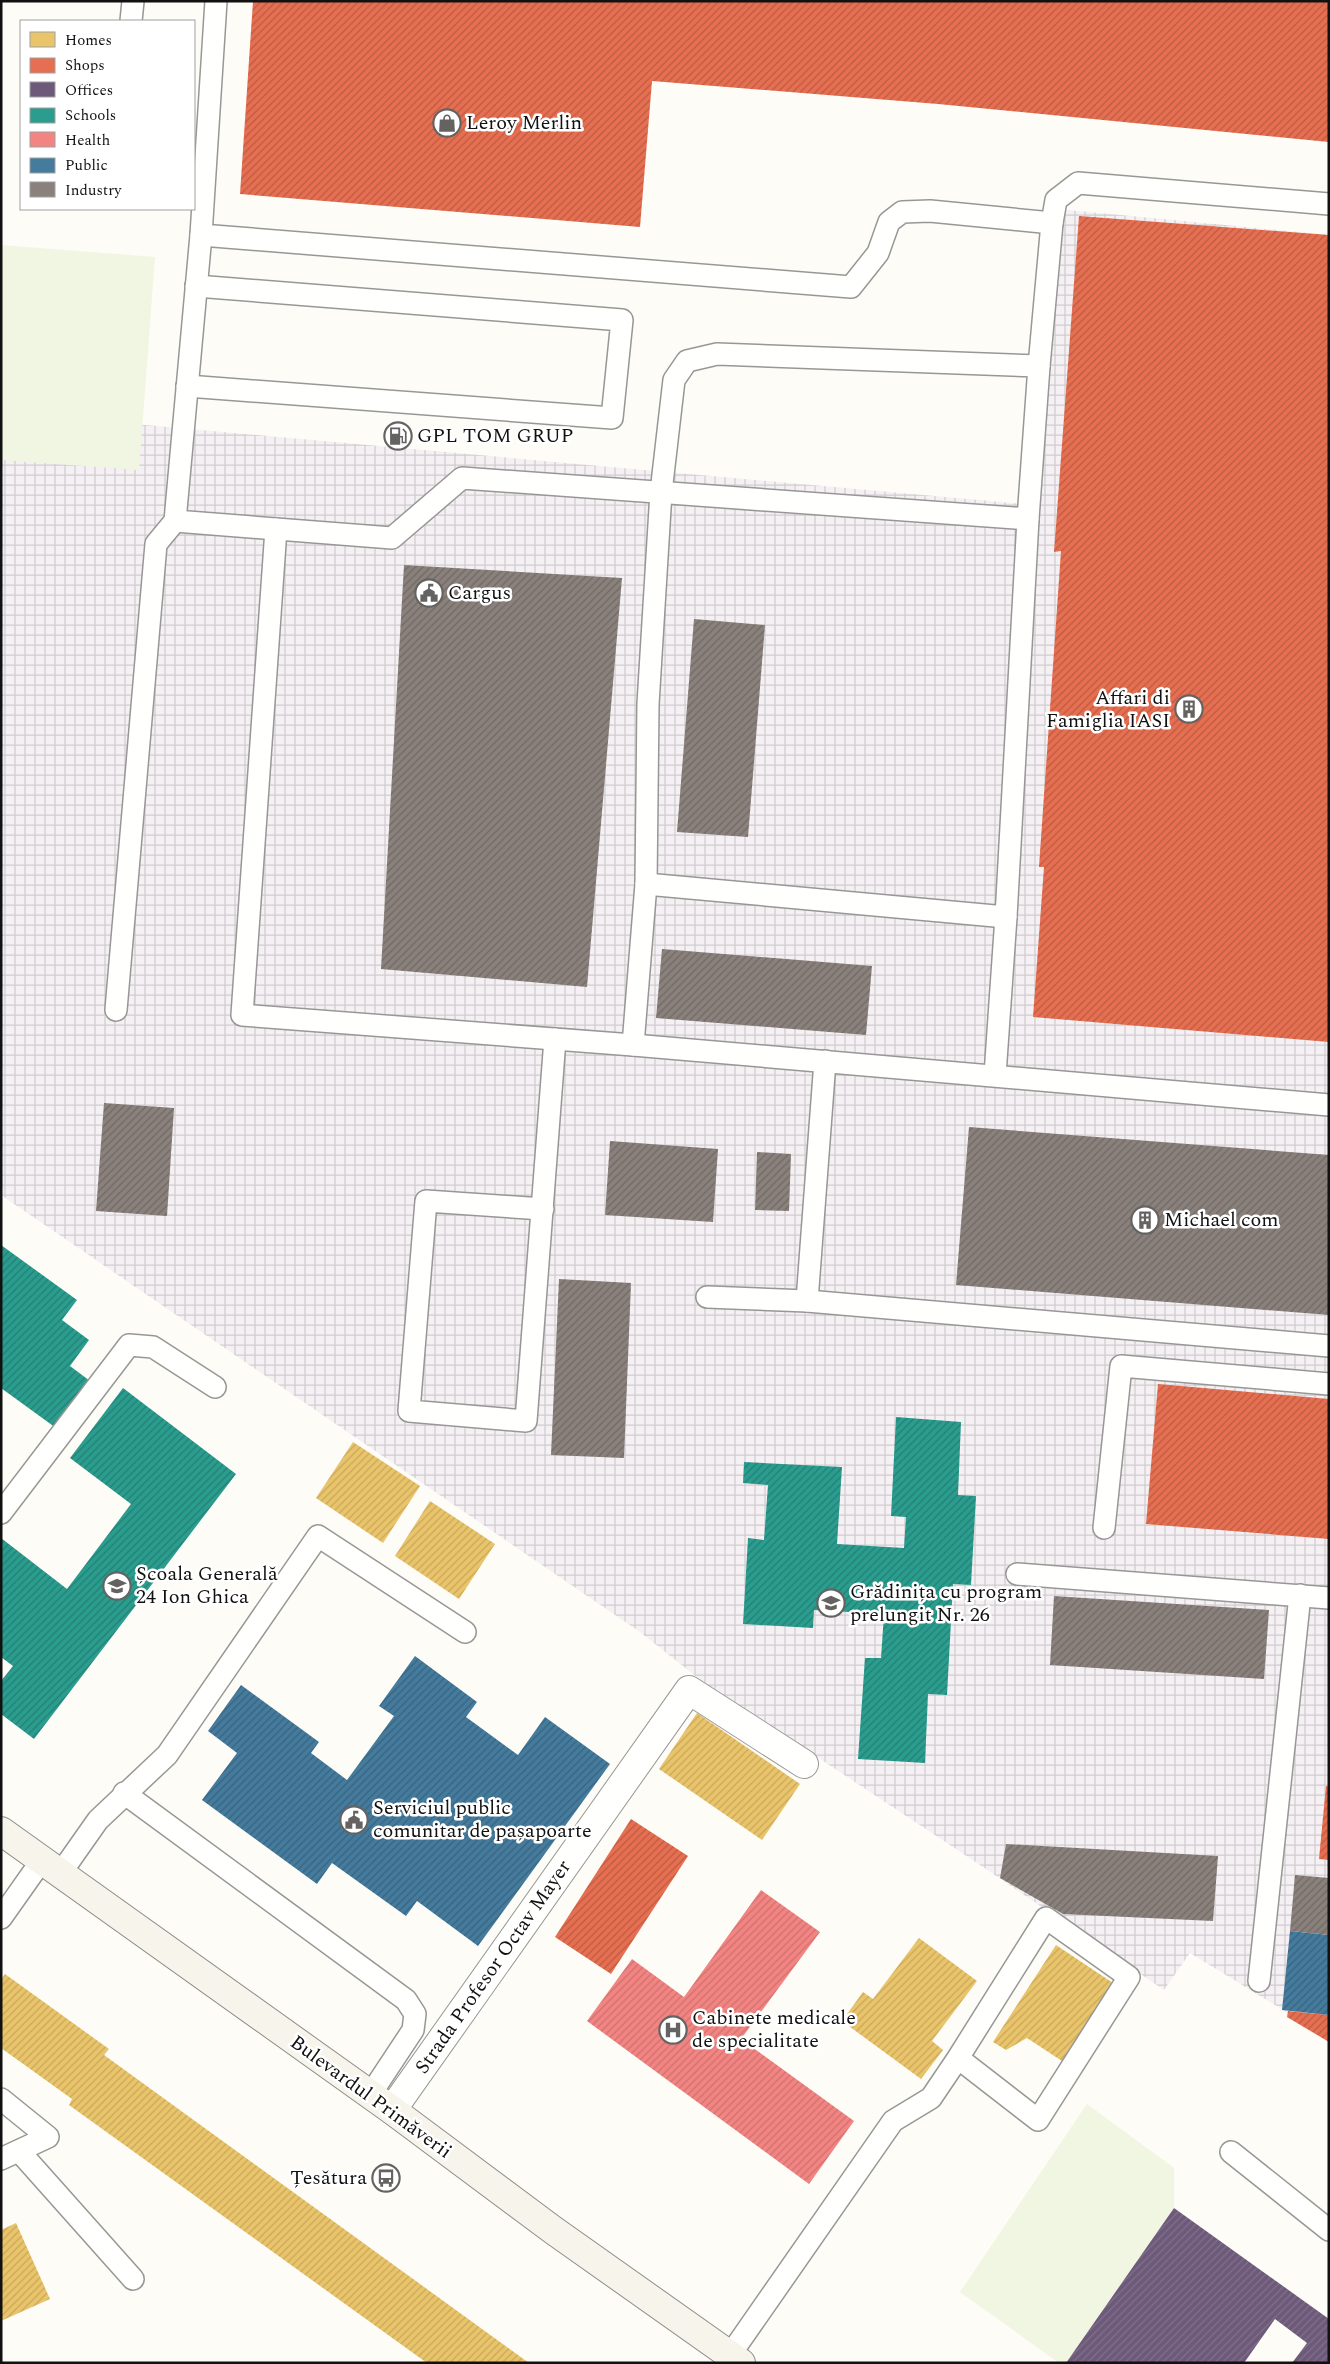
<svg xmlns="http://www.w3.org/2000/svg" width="1330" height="2364" font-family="Spectral,serif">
	<defs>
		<pattern id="industrial-grid" width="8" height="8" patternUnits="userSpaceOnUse" patternTransform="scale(1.25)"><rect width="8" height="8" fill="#f5f0f3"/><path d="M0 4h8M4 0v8" fill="none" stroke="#d1cdcf"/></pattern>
		<pattern id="homes-hatch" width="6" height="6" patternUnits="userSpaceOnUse" patternTransform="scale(1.25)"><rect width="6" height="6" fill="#e9c46a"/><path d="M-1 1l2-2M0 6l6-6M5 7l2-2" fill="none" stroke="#c7a75b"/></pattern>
		<pattern id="shops-hatch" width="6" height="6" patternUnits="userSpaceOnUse" patternTransform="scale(1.25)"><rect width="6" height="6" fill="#e76f51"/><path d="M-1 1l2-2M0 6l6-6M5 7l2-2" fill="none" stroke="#ba5a42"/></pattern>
		<pattern id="offices-hatch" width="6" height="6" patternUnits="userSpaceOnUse" patternTransform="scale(1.25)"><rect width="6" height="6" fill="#6d597a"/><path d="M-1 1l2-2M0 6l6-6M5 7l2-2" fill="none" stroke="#80718a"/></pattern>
		<pattern id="schools-hatch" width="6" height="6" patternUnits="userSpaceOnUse" patternTransform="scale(1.25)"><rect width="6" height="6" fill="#2a9d8f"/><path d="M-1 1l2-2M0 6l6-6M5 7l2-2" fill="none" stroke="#237f73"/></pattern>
		<pattern id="health-hatch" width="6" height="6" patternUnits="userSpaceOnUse" patternTransform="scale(1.25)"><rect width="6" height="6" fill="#f28482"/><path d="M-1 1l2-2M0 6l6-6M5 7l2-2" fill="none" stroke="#ce716f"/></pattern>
		<pattern id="public-hatch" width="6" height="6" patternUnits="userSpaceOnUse" patternTransform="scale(1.25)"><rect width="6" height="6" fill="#457b9d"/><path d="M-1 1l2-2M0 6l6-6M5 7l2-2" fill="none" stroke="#38637f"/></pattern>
		<pattern id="industry-hatch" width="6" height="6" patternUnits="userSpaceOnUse" patternTransform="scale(1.25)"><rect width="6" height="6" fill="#8a817c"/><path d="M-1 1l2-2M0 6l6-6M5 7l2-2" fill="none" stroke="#6f6864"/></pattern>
	</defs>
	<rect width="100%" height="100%" fill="#fdfcf7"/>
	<polygon fill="url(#industrial-grid)" points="1047,208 1329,235 1329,2038 1190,1953 1164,1990 974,1861 698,1678 640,1632 1,1195 1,412 1023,504"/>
	<g fill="#f0f6e1">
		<polygon points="1,245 155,257 139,470 1,460"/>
		<polygon points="1087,2104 1174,2168 1174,2208 1066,2363 1059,2363 960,2292"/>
	</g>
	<g fill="url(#homes-hatch)">
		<polygon points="353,1442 420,1486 383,1543 316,1498"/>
		<polygon points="430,1501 495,1544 459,1599 395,1556"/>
		<polygon points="697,1713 800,1784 762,1840 659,1769"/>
		<polygon points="919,1938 977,1981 932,2041 943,2050 921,2079 842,2021 863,1992 873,1999"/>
		<polygon points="1056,1945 1113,1983 1062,2061 1027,2038 1006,2050 993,2042"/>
		<polygon points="5,1974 109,2049 104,2055 529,2363 427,2363 69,2105 72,2099 1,2048 1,1980"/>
		<polygon points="16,2223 50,2299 1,2321 1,2230"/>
	</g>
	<g fill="url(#shops-hatch)">
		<polygon points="253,1 1329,1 1329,142 938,104 652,81 640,227 240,194"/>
		<polygon points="1079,216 1329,235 1329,1042 1033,1017 1044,867 1039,867 1061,551 1054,552"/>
		<polygon points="1158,1384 1329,1399 1329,1539 1146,1524"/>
		<polygon points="1326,1786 1329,1787 1329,1860 1319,1859"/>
		<polygon points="631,1819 688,1856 611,1974 555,1937"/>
		<polygon points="1288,2011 1329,2015 1329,2042 1287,2017"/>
	</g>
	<polygon fill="url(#offices-hatch)" points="1174,2208 1329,2319 1329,2363 1292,2363 1307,2343 1275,2319 1244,2363 1066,2363"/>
	<g fill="url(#schools-hatch)">
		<polygon points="1,1245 77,1300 62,1320 89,1340 70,1366 90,1381 56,1428 1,1388"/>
		<polygon points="123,1388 236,1474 34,1739 1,1714 1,1681 13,1666 1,1657 1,1538 67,1589 131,1504 70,1458"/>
		<polygon points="896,1417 961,1422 958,1495 976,1496 971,1585 953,1584 947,1695 928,1694 925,1763 858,1759 865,1658 881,1658 884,1614 814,1610 813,1628 743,1624 748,1538 764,1540 768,1485 743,1483 744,1462 842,1467 837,1544 904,1548 906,1517 891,1516"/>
	</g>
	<polygon fill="url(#health-hatch)" points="761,1890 820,1932 741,2039 854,2121 809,2184 587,2021 632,1959 684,1997"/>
	<g fill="url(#public-hatch)">
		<polygon points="415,1656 477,1702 466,1717 518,1755 545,1717 610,1764 478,1946 417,1901 406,1916 332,1863 317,1884 202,1800 237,1753 208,1731 241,1685 319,1742 311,1753 347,1780 394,1716 379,1706"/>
		<polygon points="1290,1931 1329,1935 1329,2015 1282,2010"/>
	</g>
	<g fill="url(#industry-hatch)">
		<polygon points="404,565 622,578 587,987 381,969"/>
		<polygon points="694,619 765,625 748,837 677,832"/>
		<polygon points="662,949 872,966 866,1035 656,1018"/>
		<polygon points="104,1103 174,1108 167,1216 96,1211"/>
		<polygon points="969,1127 1329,1155 1329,1315 956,1285"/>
		<polygon points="610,1141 718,1149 713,1222 605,1215"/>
		<polygon points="757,1152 791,1154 789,1211 755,1210"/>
		<polygon points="559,1279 631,1283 624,1458 551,1455"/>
		<polygon points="1054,1596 1269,1610 1264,1679 1050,1665"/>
		<polygon points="1006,1844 1218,1856 1213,1921 1063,1914 1000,1878"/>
		<polygon points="1295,1875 1329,1878 1329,1935 1290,1931"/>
	</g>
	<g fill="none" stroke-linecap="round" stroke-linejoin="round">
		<g stroke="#979795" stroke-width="24">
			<g id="lane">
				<polyline points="216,1 201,235 851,287 878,253 889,222 902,212 930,211 1052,223"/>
				<polyline points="131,21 133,1"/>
				<polyline points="187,386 612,418 622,320 196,286"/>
				<polyline points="175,521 392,538 462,478 1028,519"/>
				<polyline points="276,529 242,1015 633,1045 1329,1105"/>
				<polyline points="646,884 1006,917"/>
				<polyline points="116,1010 156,544 175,521 201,235"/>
				<polyline points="633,1045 646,884 648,704 661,492 674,380 687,361 717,354 1039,366"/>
				<polyline points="995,1075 1006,917 1028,519 1039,366 1052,223 1056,200 1078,183 1329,204"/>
				<polyline points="543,1209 426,1201 409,1411 526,1421 555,1039"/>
				<polyline points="707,1297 807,1301 1329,1346"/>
				<polyline points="807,1301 825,1061"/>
				<polyline points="1,1513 129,1345 153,1347 215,1387"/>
				<polyline points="1104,1528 1121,1366 1329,1384"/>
				<polyline points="1017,1574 1329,1598"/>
				<polyline points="124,1793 406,2000 415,2014 413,2030 370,2095"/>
				<polyline points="60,1874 98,1820 167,1755 318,1536 465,1632"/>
				<polyline points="1,1918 42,1860"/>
				<polyline points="1259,1981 1300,1595"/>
				<polyline points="1,2099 48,2137 1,2159"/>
				<polyline points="19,2151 133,2279"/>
				<polyline points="1231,2152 1329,2230"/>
				<polyline points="730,2355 893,2121 931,2098 958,2058 1038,2120 1129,1977 1046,1918 958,2058"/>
			</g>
		</g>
		<g stroke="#979795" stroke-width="30">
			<polyline id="street" points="392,2110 689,1690 804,1764"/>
		</g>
		<g stroke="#8e8d8b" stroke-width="30">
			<polyline id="secondary" points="1,1831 392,2110 553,2230 741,2363"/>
		</g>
		<use href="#lane" stroke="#fffffe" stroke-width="21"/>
		<use href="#street" stroke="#fffffe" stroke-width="28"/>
		<use href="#secondary" stroke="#f6f4eb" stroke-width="28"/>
	</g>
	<defs>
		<g id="shop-ring" transform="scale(1.4375)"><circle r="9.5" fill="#fff" stroke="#646362" stroke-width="1.5"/><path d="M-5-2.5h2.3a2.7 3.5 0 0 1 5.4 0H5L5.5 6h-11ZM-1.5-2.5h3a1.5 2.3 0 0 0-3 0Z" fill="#646362"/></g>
		<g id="fuel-ring" transform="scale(1.4375)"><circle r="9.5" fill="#fff" stroke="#646362" stroke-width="1.5"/><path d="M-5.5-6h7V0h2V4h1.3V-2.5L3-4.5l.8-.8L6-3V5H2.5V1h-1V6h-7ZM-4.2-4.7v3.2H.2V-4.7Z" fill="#646362"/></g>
		<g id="civic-ring" transform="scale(1.4375)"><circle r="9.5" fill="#fff" stroke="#646362" stroke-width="1.5"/><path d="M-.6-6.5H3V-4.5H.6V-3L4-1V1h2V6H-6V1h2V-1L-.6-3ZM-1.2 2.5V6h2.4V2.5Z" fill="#646362"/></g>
		<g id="building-ring" transform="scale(1.4375)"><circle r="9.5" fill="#fff" stroke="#646362" stroke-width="1.5"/><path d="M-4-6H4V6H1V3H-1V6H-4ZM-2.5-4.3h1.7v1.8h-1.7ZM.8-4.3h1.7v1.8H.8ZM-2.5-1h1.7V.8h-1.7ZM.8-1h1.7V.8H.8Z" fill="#646362"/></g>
		<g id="school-ring" transform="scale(1.4375)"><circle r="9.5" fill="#fff" stroke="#646362" stroke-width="1.5"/><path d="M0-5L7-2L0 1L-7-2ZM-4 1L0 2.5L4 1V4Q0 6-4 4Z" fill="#646362"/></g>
		<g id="hospital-ring" transform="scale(1.4375)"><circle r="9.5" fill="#fff" stroke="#646362" stroke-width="1.5"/><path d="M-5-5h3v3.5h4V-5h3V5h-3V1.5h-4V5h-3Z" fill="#646362"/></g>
		<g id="bus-ring" transform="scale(1.4375)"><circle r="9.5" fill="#fff" stroke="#646362" stroke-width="1.5"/><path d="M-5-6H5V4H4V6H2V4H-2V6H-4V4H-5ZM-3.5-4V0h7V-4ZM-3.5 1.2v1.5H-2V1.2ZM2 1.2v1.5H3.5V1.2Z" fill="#646362"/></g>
	</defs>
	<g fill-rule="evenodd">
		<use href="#shop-ring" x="447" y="123"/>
		<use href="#fuel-ring" x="398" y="436"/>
		<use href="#civic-ring" x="429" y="593"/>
		<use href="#building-ring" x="1189" y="709"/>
		<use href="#building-ring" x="1145" y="1220"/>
		<use href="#school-ring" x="117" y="1586"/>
		<use href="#school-ring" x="831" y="1603"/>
		<use href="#civic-ring" x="354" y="1820"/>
		<use href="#hospital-ring" x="673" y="2030"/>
		<use href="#bus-ring" x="386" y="2178"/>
	</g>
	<g text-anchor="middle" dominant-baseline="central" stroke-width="5" stroke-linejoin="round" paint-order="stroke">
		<g font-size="20" fill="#111" stroke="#fff" text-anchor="start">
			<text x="466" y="123">Leroy Merlin</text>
			<text x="417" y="436">GPL TOM GRUP</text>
			<text x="448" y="593">Cargus</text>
			<text x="1170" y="698" text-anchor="end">Affari di<tspan x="1170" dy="23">Famiglia IASI</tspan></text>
			<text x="1164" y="1220">Michael com</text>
			<text x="136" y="1574">Școala Generală<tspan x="136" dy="23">24 Ion Ghica</tspan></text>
			<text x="850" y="1592">Grădinița cu program<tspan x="850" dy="23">prelungit Nr. 26</tspan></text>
			<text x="373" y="1808">Serviciul public<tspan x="373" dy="23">comunitar de pașapoarte</tspan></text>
			<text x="692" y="2018">Cabinete medicale<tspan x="692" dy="23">de specialitate</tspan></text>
			<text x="367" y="2178" text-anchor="end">Țesătura</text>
		</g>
		<g font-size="20" fill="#111" stroke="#fff">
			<text transform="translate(493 1967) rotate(-55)">Strada Profesor Octav Mayer</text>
			<text transform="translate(371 2097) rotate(36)">Bulevardul Primăverii</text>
		</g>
	</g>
	<rect width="1330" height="2364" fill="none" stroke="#111111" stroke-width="5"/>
	<rect x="20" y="20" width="175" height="190" fill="#ffffff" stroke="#a0a0a0"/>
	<rect x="30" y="32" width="25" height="15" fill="#e9c46a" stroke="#a0a0a0"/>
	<text x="65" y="45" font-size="15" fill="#111111">Homes</text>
	<rect x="30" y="58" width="25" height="15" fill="#e76f51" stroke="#a0a0a0"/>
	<text x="65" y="70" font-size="15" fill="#111111">Shops</text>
	<rect x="30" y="82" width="25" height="15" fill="#6d597a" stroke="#a0a0a0"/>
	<text x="65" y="95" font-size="15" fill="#111111">Offices</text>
	<rect x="30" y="108" width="25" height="15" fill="#2a9d8f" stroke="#a0a0a0"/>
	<text x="65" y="120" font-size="15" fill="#111111">Schools</text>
	<rect x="30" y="132" width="25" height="15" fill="#f28482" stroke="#a0a0a0"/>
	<text x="65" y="145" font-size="15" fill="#111111">Health</text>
	<rect x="30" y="158" width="25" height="15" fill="#457b9d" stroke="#a0a0a0"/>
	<text x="65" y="170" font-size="15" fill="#111111">Public</text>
	<rect x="30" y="182" width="25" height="15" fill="#8a817c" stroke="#a0a0a0"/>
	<text x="65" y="195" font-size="15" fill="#111111">Industry</text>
</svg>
